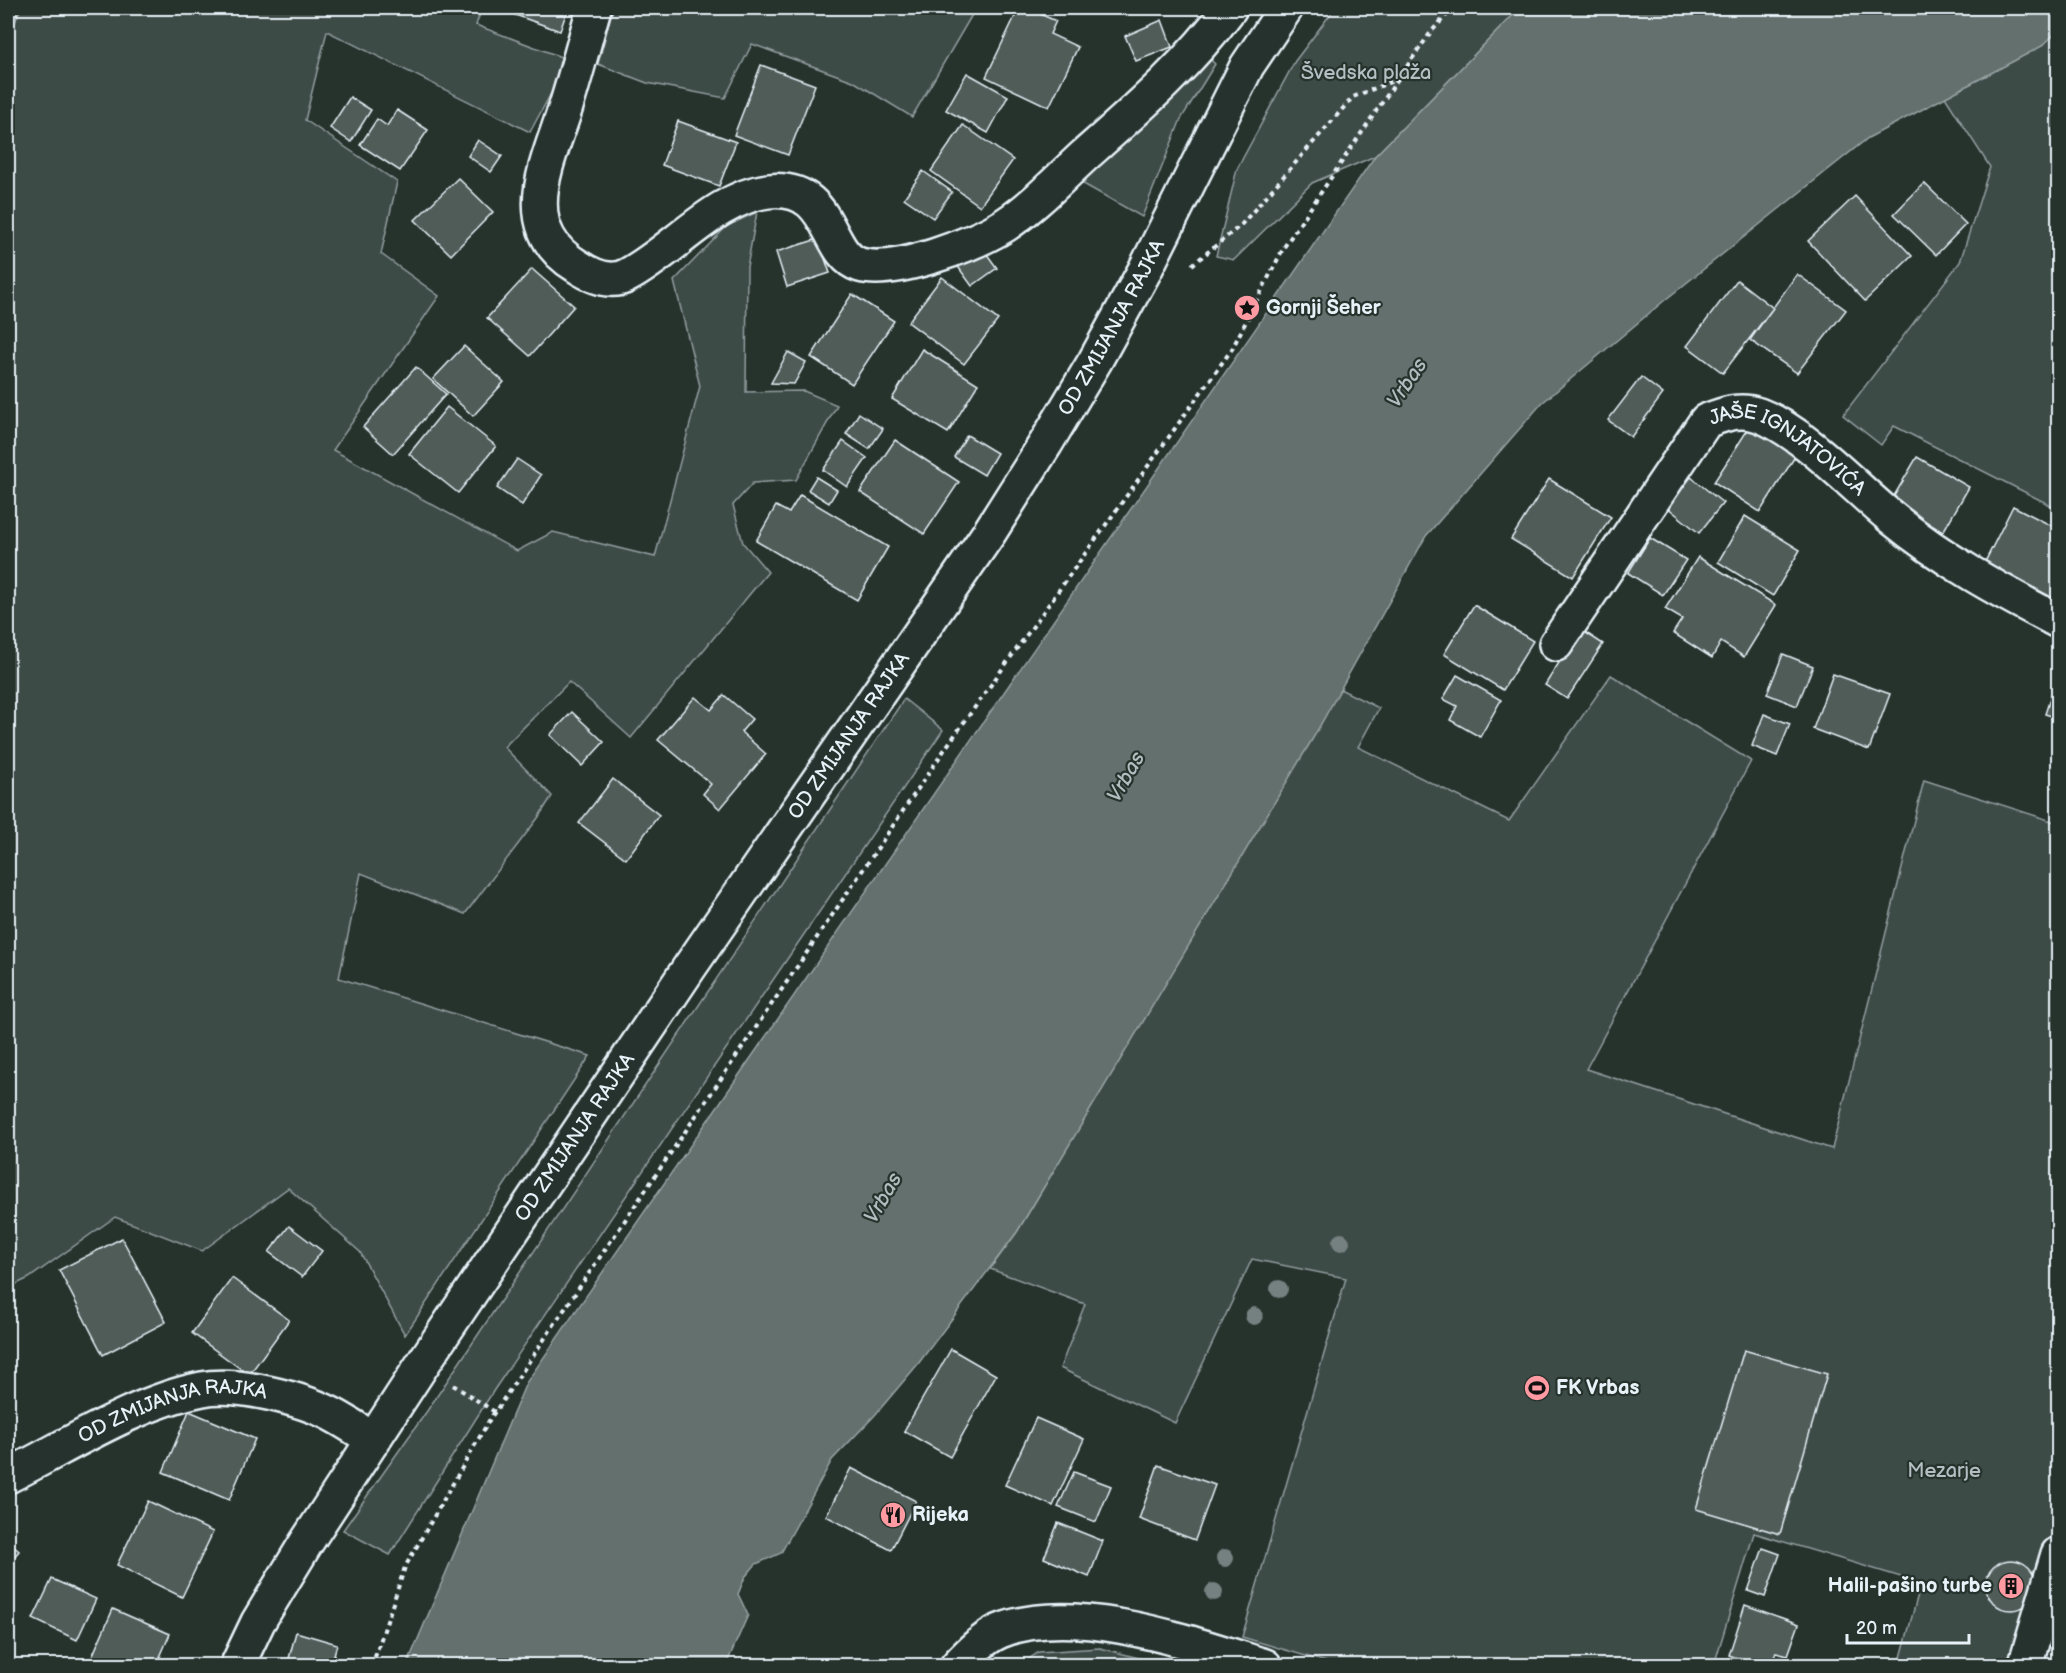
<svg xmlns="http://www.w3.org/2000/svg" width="2066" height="1673" font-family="'Balsamiq Sans',sans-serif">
	<rect width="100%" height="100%" fill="#26332d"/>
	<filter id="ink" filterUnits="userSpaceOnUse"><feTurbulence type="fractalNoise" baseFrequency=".0167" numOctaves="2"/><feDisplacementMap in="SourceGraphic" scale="12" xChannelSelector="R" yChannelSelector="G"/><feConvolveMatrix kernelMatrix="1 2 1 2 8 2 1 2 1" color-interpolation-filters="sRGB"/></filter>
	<g filter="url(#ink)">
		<g fill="#3e4b47" stroke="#939ea0" stroke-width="1.5">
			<polygon points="8,8 482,8 476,25 569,60 530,132 327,31 305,120 397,182 381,254 439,296 333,450 517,551 553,532 655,557 700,386 674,281 727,226 757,212 747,267 746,392 804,391 837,405 796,480 753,483 733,505 743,543 768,572 631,738 569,682 504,747 552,796 538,818 465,914 361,873 339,978 590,1056 405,1335 360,1252 288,1188 202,1251 115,1217 29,1278 8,1288"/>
			<polygon points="613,8 976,8 912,117 853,81 752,44 725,98 647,83 598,64"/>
			<polygon points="1335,8 1520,8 1375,156 1312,183 1234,260 1216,256 1237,169 1295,61"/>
			<polygon points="2058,31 2058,509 1894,426 1881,445 1843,415 1960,262 1990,167 1945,97 2042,46"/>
			<polygon points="1208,57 1215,64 1181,119 1142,217 1080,182"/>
			<polygon points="1611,675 1751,761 1586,1069 1832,1149 1924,780 2058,823 2058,1515 2012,1665 1899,1665 1921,1583 1754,1533 1714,1665 1336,1665 1242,1637 1346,1278 1252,1259 1175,1423 1060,1368 1085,1304 990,1269 1017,1232 1340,689 1379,708 1358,747 1509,821"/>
			<polygon points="904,699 943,730 494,1390 390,1555 343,1530 427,1411"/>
			<polygon points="1100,1648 1166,1665 1020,1665 1039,1652"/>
		</g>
		<polygon fill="#636f6d" stroke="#98a3a5" stroke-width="1.5" points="1520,8 2058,8 2058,31 2042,46 1868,138 1665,300 1542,403 1426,536 1313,738 1017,1232 918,1364 875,1415 832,1460 781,1553 756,1564 745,1577 738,1594 748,1615 726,1665 407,1665 526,1383 1375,156"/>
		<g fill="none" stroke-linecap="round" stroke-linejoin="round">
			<polyline stroke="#98a3a5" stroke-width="12" points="8,26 15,8"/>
		</g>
		<g fill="#505c59" stroke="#e8f1f8" stroke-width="1.5">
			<polygon points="509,8 568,8 560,31 507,12"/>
			<polygon points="1019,8 1026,8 1056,21 1050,34 1078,47 1049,107 986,77"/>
			<polygon points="1162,20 1172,47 1136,61 1125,36"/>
			<polygon points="761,65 815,85 788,155 734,135"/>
			<polygon points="967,73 1008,96 988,133 946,110"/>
			<polygon points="350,97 371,110 351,142 330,128"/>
			<polygon points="397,110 428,130 400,171 360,145 377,119 387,126"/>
			<polygon points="678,121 736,142 719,186 662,165"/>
			<polygon points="963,125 1013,160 980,206 931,171"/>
			<polygon points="478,140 502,156 491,172 468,156"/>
			<polygon points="923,171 952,192 933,218 904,198"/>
			<polygon points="458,178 493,212 451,255 415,220"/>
			<polygon points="1924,183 1966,224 1936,255 1894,214"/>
			<polygon points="1855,196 1912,256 1865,301 1808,241"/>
			<polygon points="818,239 830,273 787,287 776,252"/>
			<polygon points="981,246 997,268 972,286 956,264"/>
			<polygon points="532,269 574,306 530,356 487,318"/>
			<polygon points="1797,274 1846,310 1797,373 1750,340"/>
			<polygon points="942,277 998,320 964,364 908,322"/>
			<polygon points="1737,280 1773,308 1723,373 1687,346"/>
			<polygon points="852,294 894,321 852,384 811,357"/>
			<polygon points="464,346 504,382 473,416 433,379"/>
			<polygon points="922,349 978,384 948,433 892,399"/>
			<polygon points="788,352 806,362 794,384 771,383"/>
			<polygon points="416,367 446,394 393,454 363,427"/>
			<polygon points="1641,377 1663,394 1631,437 1608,420"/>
			<polygon points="447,407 496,446 458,493 409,454"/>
			<polygon points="859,413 883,429 869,449 846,434"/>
			<polygon points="1750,426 1796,455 1760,512 1714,482"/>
			<polygon points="967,435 997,453 984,475 954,457"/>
			<polygon points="895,440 959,482 924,534 860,492"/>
			<polygon points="843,441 867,458 847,487 823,470"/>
			<polygon points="1917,457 1969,487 1943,532 1891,501"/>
			<polygon points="517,459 541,475 522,505 497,488"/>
			<polygon points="816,477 837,490 829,503 808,490"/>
			<polygon points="1691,477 1723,503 1699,533 1667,507"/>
			<polygon points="1549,479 1611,517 1573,577 1511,539"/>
			<polygon points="800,495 888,547 857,600 756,541 776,506 789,513"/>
			<polygon points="2013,506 2058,529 2058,596 2056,602 1983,566"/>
			<polygon points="1745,516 1800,550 1773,596 1718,562"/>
			<polygon points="1650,538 1686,560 1663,595 1628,573"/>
			<polygon points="1698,557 1776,605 1744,657 1721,642 1712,658 1673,633 1682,619 1665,609"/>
			<polygon points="1474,605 1533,641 1503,690 1444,654"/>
			<polygon points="1580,629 1603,644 1567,699 1545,685"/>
			<polygon points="1783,654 1813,666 1797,706 1767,694"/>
			<polygon points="1833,674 1890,694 1869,750 1813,729"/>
			<polygon points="2058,674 2058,718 2045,714"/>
			<polygon points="1457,675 1501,700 1480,737 1450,720 1457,706 1443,699"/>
			<polygon points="724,695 752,719 741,732 766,754 720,809 703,794 711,784 658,740 695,697 711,710"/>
			<polygon points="572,712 604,742 582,766 550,735"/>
			<polygon points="1764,714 1790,724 1777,756 1752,746"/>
			<polygon points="613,779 659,815 626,859 579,823"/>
			<polygon points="289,1226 322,1251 302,1277 269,1252"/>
			<polygon points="122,1238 166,1322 103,1355 59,1270"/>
			<polygon points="232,1278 289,1320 249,1375 192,1333"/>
			<polygon points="951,1349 996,1375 950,1457 904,1431"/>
			<polygon points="1744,1350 1827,1374 1780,1534 1696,1509"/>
			<polygon points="189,1411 255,1439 229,1500 163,1472"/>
			<polygon points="1036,1418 1084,1439 1053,1506 1005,1485"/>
			<polygon points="1158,1465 1215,1485 1195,1540 1139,1519"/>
			<polygon points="851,1468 916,1501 891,1550 826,1516"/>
			<polygon points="1074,1472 1111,1486 1096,1522 1058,1507"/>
			<polygon points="148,1501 213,1532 182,1597 117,1565"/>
			<polygon points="1058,1523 1103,1541 1089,1577 1044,1558"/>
			<polygon points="8,1541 19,1551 8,1564"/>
			<polygon points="1763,1548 1780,1554 1765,1597 1748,1591"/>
			<circle cx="2011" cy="1585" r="25"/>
			<polygon points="52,1579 96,1599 77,1640 33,1619"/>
			<polygon points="1745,1605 1799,1624 1788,1655 1776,1652 1771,1666 1760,1666 1729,1655"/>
			<polygon points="113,1609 170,1634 156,1666 88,1666"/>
			<polygon points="296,1632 337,1644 331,1666 287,1666"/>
		</g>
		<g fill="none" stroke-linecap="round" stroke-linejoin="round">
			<g stroke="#e8f1f8" stroke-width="38">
				<g id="minor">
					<path d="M 594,8 C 585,39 577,71 567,103 C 551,157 511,226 577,266 C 592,276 611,285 628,275 C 673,251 717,197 768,191 C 834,184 824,254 860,265 C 894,275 975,244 1005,225 C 1034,206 1059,179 1084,156 C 1136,110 1189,64 1230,8"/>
					<path id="s1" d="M 1556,644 L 1706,421 C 1724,414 1740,408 1759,415 C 1804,432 1854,487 1892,518 C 1943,560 2000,591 2058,621"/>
					<path id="s2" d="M 8,1476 C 68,1446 136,1402 202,1389 C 237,1382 304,1399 335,1416 C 348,1423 361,1432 374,1440"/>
					<path d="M 957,1666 C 968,1654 985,1637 1000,1631 C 1074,1601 1191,1643 1265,1666"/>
					<polyline points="2025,1666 2058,1554"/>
				</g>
			</g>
			<g stroke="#e8f1f8" stroke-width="38">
				<g id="tertiary">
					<path id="s3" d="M 237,1666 L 258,1622 L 306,1543 L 422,1365 L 689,968 L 989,533 L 1046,443 L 1095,361 L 1145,270 L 1247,66 L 1286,8"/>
				</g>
			</g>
			<g stroke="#e8f1f8" stroke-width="4" stroke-dasharray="4.5 4.5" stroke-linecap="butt">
				<polyline points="1192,265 1241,225 1353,97 1398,79 1431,32 1453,8"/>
				<polyline points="453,1385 495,1412"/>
				<polyline points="372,1666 405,1567 490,1419 947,746 1232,349 1284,247 1398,79"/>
			</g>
			<use href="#minor" stroke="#26332d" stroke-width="33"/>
			<use href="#tertiary" stroke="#26332d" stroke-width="33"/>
		</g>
		<g fill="#758080">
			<circle cx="1341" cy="1242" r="9"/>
			<circle cx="1279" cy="1289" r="9"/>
			<circle cx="1254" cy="1316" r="9"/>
			<circle cx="1225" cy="1558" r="9"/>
			<circle cx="1214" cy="1592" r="9"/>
		</g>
	</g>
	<defs>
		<g id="sight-disc" transform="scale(1.35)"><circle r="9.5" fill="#ff9aa2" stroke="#26332d"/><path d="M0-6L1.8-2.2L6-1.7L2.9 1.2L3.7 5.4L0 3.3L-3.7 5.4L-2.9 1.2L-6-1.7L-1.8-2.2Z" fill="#111"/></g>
		<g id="stadium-disc" transform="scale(1.35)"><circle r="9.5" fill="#ff9aa2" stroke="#26332d"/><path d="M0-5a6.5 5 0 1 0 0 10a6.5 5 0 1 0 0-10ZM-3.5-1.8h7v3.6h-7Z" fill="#111"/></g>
		<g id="restaurant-disc" transform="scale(1.35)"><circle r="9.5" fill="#ff9aa2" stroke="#26332d"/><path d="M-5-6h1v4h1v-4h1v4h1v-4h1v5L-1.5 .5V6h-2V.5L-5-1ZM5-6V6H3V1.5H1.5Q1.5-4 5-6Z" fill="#111"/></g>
		<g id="building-disc" transform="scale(1.35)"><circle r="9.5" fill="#ff9aa2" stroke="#26332d"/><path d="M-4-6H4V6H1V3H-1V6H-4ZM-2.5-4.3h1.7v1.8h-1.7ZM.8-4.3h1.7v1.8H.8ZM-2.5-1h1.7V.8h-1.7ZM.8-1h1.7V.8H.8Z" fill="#111"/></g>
	</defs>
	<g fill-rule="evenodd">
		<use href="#sight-disc" x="1247" y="308"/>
		<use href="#stadium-disc" x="1537" y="1388"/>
		<use href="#restaurant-disc" x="893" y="1515"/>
		<use href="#building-disc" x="2011" y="1586"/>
	</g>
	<g text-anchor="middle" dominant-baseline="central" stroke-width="4.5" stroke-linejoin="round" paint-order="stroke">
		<g font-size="20" fill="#b5bfc3" stroke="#26332d">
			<text x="1366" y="73">Švedska plaža</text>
			<text x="1944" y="1471">Mezarje</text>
		</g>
		<g font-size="20" font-weight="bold" fill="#e8f1f8" stroke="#26332d" text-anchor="start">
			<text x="1266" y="308">Gornji Šeher</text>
			<text x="1556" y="1388">FK Vrbas</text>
			<text x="912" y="1515">Rijeka</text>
			<text x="1992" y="1586" text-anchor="end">Halil-pašino turbe</text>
		</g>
		<g font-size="20" fill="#e8f1f8" stroke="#26332d">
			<text stroke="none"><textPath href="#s3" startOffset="1600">OD ZMIJANJA RAJKA</textPath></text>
			<text stroke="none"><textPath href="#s1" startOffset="363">JAŠE IGNJATOVIĆA</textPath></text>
			<text stroke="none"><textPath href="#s3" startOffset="1114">OD ZMIJANJA RAJKA</textPath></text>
			<text stroke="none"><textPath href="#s3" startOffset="628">OD ZMIJANJA RAJKA</textPath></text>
			<text stroke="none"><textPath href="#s2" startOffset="180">OD ZMIJANJA RAJKA</textPath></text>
		</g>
		<g font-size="21" font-style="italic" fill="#b3bdc0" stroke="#26332d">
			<text transform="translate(1407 383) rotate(-56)">Vrbas</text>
			<text transform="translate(1126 777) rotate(-60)">Vrbas</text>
			<text transform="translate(883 1198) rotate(-60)">Vrbas</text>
		</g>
	</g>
	<rect width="2066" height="1673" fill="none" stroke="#26332d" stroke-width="30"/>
	<rect x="15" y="15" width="2036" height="1643" fill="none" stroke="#e8f1f8" stroke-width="2" filter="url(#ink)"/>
	<path d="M1847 1634v9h122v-9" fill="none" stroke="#e8f1f8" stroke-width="3"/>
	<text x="1856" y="1634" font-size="18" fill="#e8f1f8" stroke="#26332d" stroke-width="4.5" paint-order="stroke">20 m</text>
</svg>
